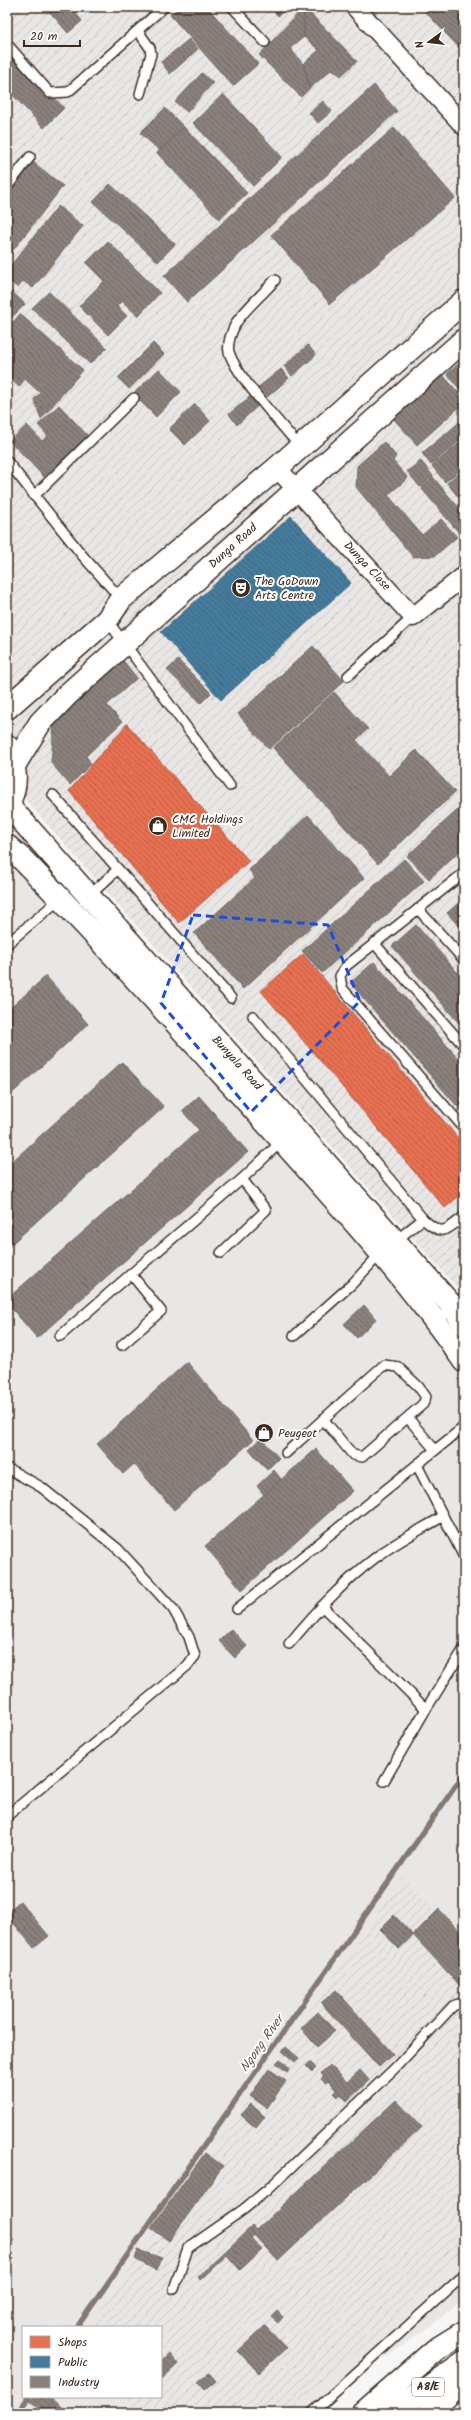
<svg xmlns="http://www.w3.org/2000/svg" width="471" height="2420" font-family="Kalam,sans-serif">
	<defs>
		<pattern id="industrial-furrows" width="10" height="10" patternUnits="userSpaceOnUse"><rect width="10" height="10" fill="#e9e7e6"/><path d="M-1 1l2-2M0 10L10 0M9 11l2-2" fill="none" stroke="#c9c6c5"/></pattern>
		<pattern id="shops-back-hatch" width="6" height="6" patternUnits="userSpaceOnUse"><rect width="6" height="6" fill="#e76f51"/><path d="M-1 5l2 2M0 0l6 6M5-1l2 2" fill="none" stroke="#bc5b43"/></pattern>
		<pattern id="public-back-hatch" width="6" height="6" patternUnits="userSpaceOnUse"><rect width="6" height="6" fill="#457b9d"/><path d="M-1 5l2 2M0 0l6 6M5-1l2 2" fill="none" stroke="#3b657f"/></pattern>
		<pattern id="industry-back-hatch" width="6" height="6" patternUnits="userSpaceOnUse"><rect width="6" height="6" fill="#8a817c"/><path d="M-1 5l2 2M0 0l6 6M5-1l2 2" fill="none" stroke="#726a65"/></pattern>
	</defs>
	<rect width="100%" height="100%" fill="#f7f6f6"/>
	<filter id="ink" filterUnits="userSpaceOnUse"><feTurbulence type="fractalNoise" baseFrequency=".025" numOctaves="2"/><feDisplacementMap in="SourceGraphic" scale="8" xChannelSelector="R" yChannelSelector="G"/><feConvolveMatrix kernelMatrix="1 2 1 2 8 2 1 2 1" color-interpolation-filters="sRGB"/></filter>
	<g filter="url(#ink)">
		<path fill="#e9e7e6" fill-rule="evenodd" d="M 7,821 L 415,1289 L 464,1373 L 464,2298 L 431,2326 L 303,2413 L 7,2413 ZM 23,2327 L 161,2327 L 161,2397 L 23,2397 Z"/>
		<g fill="url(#industrial-furrows)">
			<polygon points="7,7 464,7 464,1296 7,779"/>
			<polygon points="403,1876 464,1942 464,2256 291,2413 141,2413 125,2397 161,2397 161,2327 88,2327 148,2244"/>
		</g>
		<g fill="url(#shops-back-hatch)" stroke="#b35a42">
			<polygon points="127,724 249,861 179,923 69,791"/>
			<polygon points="303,954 464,1145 464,1192 445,1208 261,991"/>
		</g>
		<polygon fill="url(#public-back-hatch)" stroke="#426377" points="291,516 351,583 221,700 161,632"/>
		<g fill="url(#industry-back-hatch)" stroke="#726760">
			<polygon points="53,7 71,7 82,21 68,33 49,11"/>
			<polygon points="180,7 207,7 258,64 233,86 170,15"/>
			<polygon points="270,7 289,7 278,16"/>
			<polygon points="304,7 357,61 341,76 332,69 310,88 303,64 319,50 304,37"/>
			<polygon points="304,7 304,37 290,48 303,64 310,88 301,97 259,55"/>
			<polygon points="421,7 452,7 464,21 464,53"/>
			<polygon points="189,39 198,49 170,74 161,62"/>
			<polygon points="7,47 64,108 44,128 7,89"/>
			<polygon points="202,73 213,83 187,112 175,102"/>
			<polygon points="374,85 397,111 187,302 164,276"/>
			<polygon points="223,94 282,157 253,186 193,123"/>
			<polygon points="323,101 332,111 318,123 309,113"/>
			<polygon points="165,108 184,127 160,151 140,133"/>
			<polygon points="184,127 247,193 219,219 157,153"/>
			<polygon points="394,128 455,198 330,304 271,235"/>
			<polygon points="32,161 63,186 7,258 7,193"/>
			<polygon points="110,184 175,244 158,262 93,202"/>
			<polygon points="58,206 83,226 33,288 23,281 18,288 7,279 7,270"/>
			<polygon points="108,241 160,293 138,316 122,301 117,306 127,316 108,335 79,306 104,281 86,263"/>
			<polygon points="7,287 25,304 7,322"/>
			<polygon points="49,292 107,348 90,364 32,308"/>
			<polygon points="20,314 83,370 41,419 34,399 40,393 25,379 19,387 7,376 7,371 12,366 7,364 7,329"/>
			<polygon points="153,343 164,354 129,389 118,378"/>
			<polygon points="308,345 316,355 292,376 284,366"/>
			<polygon points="464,359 464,394 447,374"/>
			<polygon points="159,369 181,392 156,417 133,394"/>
			<polygon points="281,369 289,378 264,400 256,389"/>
			<polygon points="441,373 464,399 464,403 417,445 392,417"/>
			<polygon points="253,394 261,403 237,425 229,414"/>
			<polygon points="195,404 210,421 185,445 169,429"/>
			<polygon points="59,405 88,436 44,477 10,441 27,425 42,441 48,436 38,425"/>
			<polygon points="460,422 464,426 464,437 431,465 422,453"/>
			<polygon points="464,439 464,467 445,482 432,466"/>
			<polygon points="384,442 396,456 393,461 408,478 388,495 422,535 441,519 457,537 435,556 413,557 356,487 357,466"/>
			<polygon points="421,461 433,476 420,487 407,471"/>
			<polygon points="464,469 464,504 447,483"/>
			<polygon points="433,477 464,514 464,531 460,534 421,488"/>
			<polygon points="7,610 11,614 7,618"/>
			<polygon points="313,646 344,681 269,749 238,714"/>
			<polygon points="121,658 137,678 107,705 122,722 86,756 91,764 70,785 51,763 54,723"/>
			<polygon points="178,660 211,693 201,703 167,670"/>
			<polygon points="334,692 368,729 356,740 389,776 416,750 455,792 378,864 273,748"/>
			<polygon points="464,804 464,847 429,879 407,856"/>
			<polygon points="308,815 364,878 243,989 194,933 255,878 249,870"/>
			<polygon points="404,859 424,881 322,973 302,951"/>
			<polygon points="460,902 464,906 464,932 447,913"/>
			<polygon points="416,925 464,980 464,1029 392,946"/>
			<polygon points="374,962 464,1065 464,1114 350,983"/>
			<polygon points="46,976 88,1024 7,1098 7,1011"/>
			<polygon points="122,1062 164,1107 7,1248 7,1166"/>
			<polygon points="199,1096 248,1152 37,1338 7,1303 7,1299 199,1130 182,1111"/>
			<polygon points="364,1305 376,1319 357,1338 344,1324"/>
			<polygon points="7,1349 12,1355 7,1360"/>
			<polygon points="187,1362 253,1440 174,1510 134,1464 123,1474 97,1444"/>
			<polygon points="261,1438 279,1458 267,1470 249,1449"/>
			<polygon points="316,1449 353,1491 242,1590 205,1546"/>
			<polygon points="274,1470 281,1479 264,1495 257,1486"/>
			<polygon points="231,1629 247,1646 235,1658 219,1641"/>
			<polygon points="20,1901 49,1936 34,1948 7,1915 7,1912"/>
			<polygon points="439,1909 464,1936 464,1990 413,1935"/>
			<polygon points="394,1915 413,1935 399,1949 380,1929"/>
			<polygon points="336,1990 393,2054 379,2067 321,2003"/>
			<polygon points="318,2012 335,2031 317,2047 301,2028"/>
			<polygon points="286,2047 299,2058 295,2062 282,2051"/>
			<polygon points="280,2059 290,2068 287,2072 276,2063"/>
			<polygon points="310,2062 316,2068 312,2072 306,2066"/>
			<polygon points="330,2065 347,2082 360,2070 369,2080 347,2101 340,2094 338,2097 334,2093 336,2090 328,2081 325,2083 321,2079 324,2076 321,2074"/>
			<polygon points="269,2069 286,2081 267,2108 250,2096"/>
			<polygon points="396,2100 422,2127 278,2261 254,2235 251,2238 262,2250 240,2270 227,2255 200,2280 198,2277 252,2226 256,2230"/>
			<polygon points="251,2104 265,2117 256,2128 241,2115"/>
			<polygon points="205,2153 223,2166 169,2241 151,2228"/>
			<polygon points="7,2232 14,2240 7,2247"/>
			<polygon points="138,2250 162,2258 157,2271 135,2259"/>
			<polygon points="277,2311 283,2317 278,2323 271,2317"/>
			<polygon points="265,2326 286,2348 259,2373 238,2351"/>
			<polygon points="169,2353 178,2364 161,2380 161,2361"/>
			<polygon points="209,2373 216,2381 205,2390 198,2382"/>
			<polygon points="32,2397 49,2397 66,2411 65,2413 46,2413 30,2400"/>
			<polygon points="24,2406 31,2413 19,2413"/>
		</g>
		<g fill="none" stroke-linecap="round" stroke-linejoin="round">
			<g stroke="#847972" stroke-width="5.5">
				<polyline points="77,2327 464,1774"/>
				<polyline points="17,2413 29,2397"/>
			</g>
			<g stroke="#3b2a1e" stroke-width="12">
				<g id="lane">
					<polyline points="232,7 265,42"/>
					<polyline points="138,31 150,48 151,54 140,94"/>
					<polyline points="7,44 50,93 68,92 164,7"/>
					<polyline points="7,187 30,157"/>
					<path d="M 275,280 C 264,293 245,309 236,323 C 232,331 227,344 229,352 C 236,376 283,426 300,447"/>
					<polyline points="7,461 82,555 121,599"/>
					<polyline points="34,496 134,398"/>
					<polyline points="107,620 230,786"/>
					<polyline points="348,676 413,617"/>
					<polyline points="53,795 231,998"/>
					<polyline points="464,873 346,966 340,976 342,988 464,1128"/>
					<polyline points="88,897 118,869"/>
					<polyline points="418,909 464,960"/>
					<polyline points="374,943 464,1046"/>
					<polyline points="7,944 61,898"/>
					<path d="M 253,1016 L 423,1219 C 443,1237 444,1231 464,1217"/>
					<polyline points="394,1242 423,1219"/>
					<polyline points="221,1253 266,1210 242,1179"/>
					<polyline points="436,1321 464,1297"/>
					<polyline points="60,1336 131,1274"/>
					<polyline points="294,1336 352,1284 381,1253"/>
					<polyline points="122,1345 161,1311 131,1274 242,1179 283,1140"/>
					<polyline points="408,1418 435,1450"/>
					<path d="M 286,1453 C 318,1424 351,1394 384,1365 L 398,1367 L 418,1386 L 426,1397 L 423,1404 L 362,1457 L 353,1455 L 323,1419"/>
					<polyline points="417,1465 464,1557"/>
					<polyline points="7,1468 41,1487 118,1549 173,1609 189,1637 195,1656 187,1666 7,1816"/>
					<polyline points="322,1606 426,1709"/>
					<polyline points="237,1609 464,1427"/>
					<path d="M 289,1644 C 315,1613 342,1583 375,1558 C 396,1542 420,1530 442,1517"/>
					<polyline points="384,1781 426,1709 464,1649"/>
					<polyline points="174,2289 188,2248 244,2209 267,2190 395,2068 453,2006 458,2004 464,2007"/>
					<polyline points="312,2413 464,2275"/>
				</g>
			</g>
			<g stroke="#3b2a1e" stroke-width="21">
				<g id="street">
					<polyline points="355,7 464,126"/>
					<polyline points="277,468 413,617 464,576"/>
				</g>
			</g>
			<g stroke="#3b2a1e" stroke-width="25">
				<g id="secondary">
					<polyline points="7,708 107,620 121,599 277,468 464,301"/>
					<path d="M 7,746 C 16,767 19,785 7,806"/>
					<polyline points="15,764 40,723 67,695 464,340"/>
					<polyline points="8,805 395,1241 453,1307 464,1324"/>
					<path d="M 7,846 L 21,858 C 106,945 187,1035 268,1125 C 337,1202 406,1277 464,1361"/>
				</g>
			</g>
			<g stroke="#3b2a1e" stroke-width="25">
				<g id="highway">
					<polyline points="363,2413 435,2350 464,2332"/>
					<polyline points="392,2413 464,2362"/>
					<polyline points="429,2413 464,2380"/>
				</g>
			</g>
			<use href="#lane" stroke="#fff" stroke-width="9"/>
			<use href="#street" stroke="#fff" stroke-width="18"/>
			<use href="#secondary" stroke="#fff" stroke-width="22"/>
			<use href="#highway" stroke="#fff" stroke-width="22"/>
		</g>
	</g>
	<path fill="none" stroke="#1d4ed8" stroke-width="3" stroke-dasharray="8 5" stroke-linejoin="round" d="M 193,915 L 328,925 L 360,1001 L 251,1112 L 161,1003 Z"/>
	<defs>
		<g id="theatre-disc" transform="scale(1)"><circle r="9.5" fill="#3b2a1e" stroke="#fff"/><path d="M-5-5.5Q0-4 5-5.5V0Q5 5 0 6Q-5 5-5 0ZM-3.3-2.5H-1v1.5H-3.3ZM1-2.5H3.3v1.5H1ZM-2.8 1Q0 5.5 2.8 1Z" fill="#fff"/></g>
		<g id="shop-disc" transform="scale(1)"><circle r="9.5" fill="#3b2a1e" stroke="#fff"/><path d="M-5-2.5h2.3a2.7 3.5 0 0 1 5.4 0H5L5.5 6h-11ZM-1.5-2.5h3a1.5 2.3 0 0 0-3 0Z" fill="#fff"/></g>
	</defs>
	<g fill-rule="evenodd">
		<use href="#theatre-disc" x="241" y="588"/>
		<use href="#shop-disc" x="158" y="826"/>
		<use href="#shop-disc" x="264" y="1433"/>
	</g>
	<g text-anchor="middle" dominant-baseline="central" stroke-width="4" stroke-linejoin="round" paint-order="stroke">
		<rect fill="#fff" stroke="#766a62" stroke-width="1" x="412" y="2378" width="32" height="18" rx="3"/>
		<g font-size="11" font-weight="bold" fill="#3b2a1e">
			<text x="428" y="2387">A8/E</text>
		</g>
		<g font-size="12" fill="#3b2a1e" stroke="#fff">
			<text transform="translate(233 546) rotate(-42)">Dunga Road</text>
			<text transform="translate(367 566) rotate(47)">Dunga Close</text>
			<text transform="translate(237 1063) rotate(48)">Bunyala Road</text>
		</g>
		<g font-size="12" fill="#3b2a1e" stroke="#fff" text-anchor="start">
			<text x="255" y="581">The GoDown<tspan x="255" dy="14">Arts Centre</tspan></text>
			<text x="172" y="819">CMC Holdings<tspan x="172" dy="14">Limited</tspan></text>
			<text x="278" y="1433">Peugeot</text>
		</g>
		<g font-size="13" font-style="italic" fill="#65584f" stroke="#fff">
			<text transform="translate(262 2044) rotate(-55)">Ngong River</text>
		</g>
	</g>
	<rect width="471" height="2420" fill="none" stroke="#fff" stroke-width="24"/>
	<rect x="12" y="12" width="447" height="2396" fill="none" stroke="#3b2a1e" stroke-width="1.5" filter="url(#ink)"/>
	<rect x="22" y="2326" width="140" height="72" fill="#ffffff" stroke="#b1aaa5"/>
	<rect x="30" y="2336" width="20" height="12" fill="#e76f51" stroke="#b1aaa5"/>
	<text x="58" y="2346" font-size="12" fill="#3b2a1e">Shops</text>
	<rect x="30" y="2356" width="20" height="12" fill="#457b9d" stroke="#b1aaa5"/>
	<text x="58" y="2366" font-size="12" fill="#3b2a1e">Public</text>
	<rect x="30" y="2376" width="20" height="12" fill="#8a817c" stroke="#b1aaa5"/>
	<text x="58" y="2386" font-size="12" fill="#3b2a1e">Industry</text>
	<g transform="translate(429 42) rotate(255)" stroke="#ffffff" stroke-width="3" paint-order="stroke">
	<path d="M0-3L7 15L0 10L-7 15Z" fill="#3b2a1e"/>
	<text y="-6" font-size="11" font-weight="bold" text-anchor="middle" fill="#3b2a1e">N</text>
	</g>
	<path d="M24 40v6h56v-6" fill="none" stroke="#3b2a1e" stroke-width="2"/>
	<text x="30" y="40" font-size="12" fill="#3b2a1e" stroke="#ffffff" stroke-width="3" paint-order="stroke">20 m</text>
</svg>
